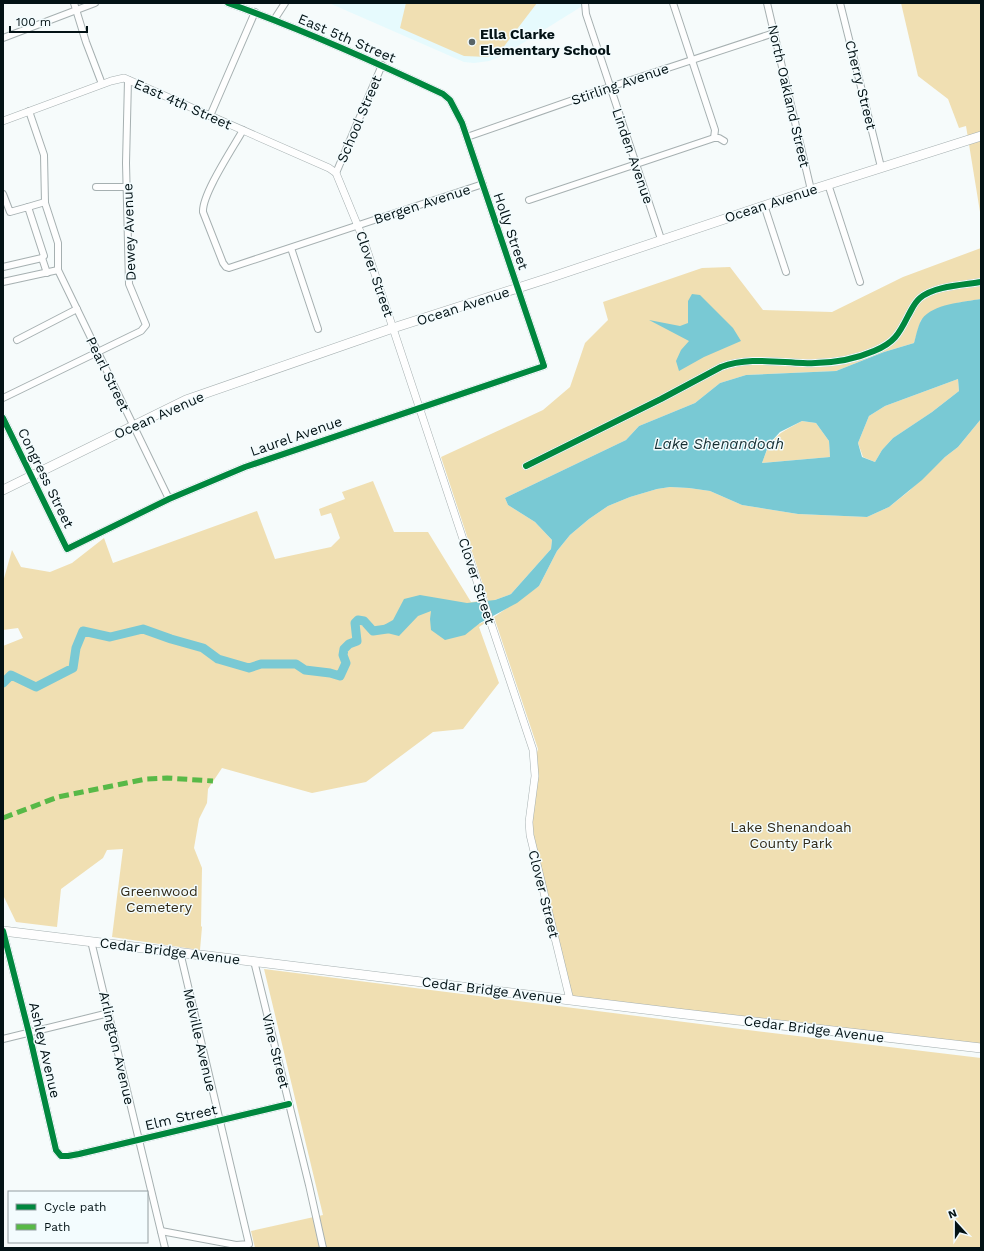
<svg xmlns="http://www.w3.org/2000/svg" width="984" height="1251" font-family="'Work Sans',sans-serif">
	<rect width="100%" height="100%" fill="#f6fbfb"/>
	<polygon fill="#e6fafd" points="329,3 585,3 584,5 502,56 489,61 474,63 464,62"/>
	<g fill="#f0dfb2">
		<polygon points="406,3 537,3 502,49 488,57 464,56 400,28"/>
		<polygon points="901,3 981,3 981,218 966,126 959,128 948,99 918,76"/>
		<polygon points="981,248 981,299 957,303 921,320 914,343 884,352 836,371 746,375 720,383 695,403 639,426 626,440 505,498 508,505 535,522 552,540 551,549 511,594 495,600 479,624 494,617 539,586 557,551 570,535 589,519 608,506 630,497 657,489 670,487 689,488 710,491 742,505 798,514 867,517 889,507 909,491 945,457 958,447 981,419 981,1048 570,1000 530,835 534,762 538,749 494,617 479,627 499,683 463,729 433,732 366,782 312,793 222,768 208,789 207,803 199,819 194,848 202,868 201,926 202,927 200,950 112,937 123,849 107,850 103,858 61,889 57,927 16,922 3,895 3,646 23,638 18,628 3,630 3,582 12,550 21,567 50,572 72,563 104,538 113,563 257,511 275,559 331,547 340,538 331,513 321,516 319,509 345,499 342,492 373,481 394,532 428,532 471,602 488,600 441,457 543,410 570,387 585,343 608,320 603,302 702,268 730,267 763,310 832,312 903,277"/>
		<polygon points="958,379 959,391 932,412 893,438 882,450 875,462 863,457 858,443 869,416 885,406"/>
		<path d="M 802,421 L 816,423 L 829,441 L 830,457 L 762,463 C 772,436 776,435 802,421 Z"/>
		<polygon points="264,969 740,1029 981,1058 981,1248 255,1248 251,1231 323,1215"/>
	</g>
	<g fill="#79c9d4" fill-rule="evenodd">
		<polygon points="692,294 700,295 733,328 741,341 704,357 679,371 676,361 681,350 689,341 649,320 680,326 688,323 688,301"/>
		<path d="M 981,299 L 981,419 L 958,447 L 945,457 L 922,480 L 889,507 L 867,517 L 798,514 L 742,505 L 710,491 L 689,488 L 670,487 L 657,489 L 630,497 L 608,506 L 589,519 L 570,535 L 557,551 L 539,586 L 517,603 L 480,623 L 465,635 L 445,640 L 431,630 L 430,619 L 431,611 L 418,616 L 399,636 L 375,630 L 393,620 L 404,599 L 420,595 L 467,603 L 495,600 L 511,594 L 551,549 L 552,540 L 535,522 L 508,505 L 505,498 L 626,440 L 639,426 L 695,403 L 720,383 L 746,375 L 836,371 L 884,352 L 914,343 C 916,336 918,325 922,319 C 933,304 963,302 981,299 ZM 958,379 L 959,391 L 932,412 L 893,438 L 882,450 L 875,462 L 862,457 L 858,443 L 869,416 L 885,406 ZM 802,421 L 816,423 L 829,441 L 830,457 L 762,463 L 769,444 L 780,432 Z"/>
	</g>
	<g fill="none" stroke-linecap="round" stroke-linejoin="round">
		<polyline stroke="#79c9d4" stroke-width="9" points="3,683 11,675 36,687 73,668 76,648 83,631 110,637 143,629 171,639 203,648 218,659 249,668 261,664 296,664 305,670 330,673 340,676 346,663 343,655 344,649 349,644 357,641 355,623 358,620 364,621 373,631 387,629"/>
		<g stroke="#a6b0b1" stroke-width="8">
			<g id="minor">
				<polyline points="74,3 86,42 102,84"/>
				<polyline points="585,3 586,14 661,239"/>
				<polyline points="673,3 715,130 714,138"/>
				<polyline points="767,3 811,190"/>
				<polyline points="840,3 881,167"/>
				<polyline points="274,20 285,3"/>
				<polyline points="3,38 95,3"/>
				<polyline points="29,111 44,155 45,203 58,243 58,270 169,499"/>
				<polyline points="210,116 255,12"/>
				<path d="M 243,130 C 233,148 202,194 203,212 L 223,263 L 226,267 L 229,268 L 483,184"/>
				<polyline points="467,137 610,87 774,33"/>
				<polyline points="336,173 382,65"/>
				<polyline points="828,184 860,282"/>
				<polyline points="96,187 127,187"/>
				<polyline points="3,194 10,212 28,207 44,256 42,258 47,273"/>
				<polyline points="529,200 714,138 719,138 724,141"/>
				<polyline points="764,205 786,272"/>
				<polyline points="28,207 45,202"/>
				<polyline points="291,248 318,329"/>
				<polyline points="3,267 42,258"/>
				<polyline points="3,282 58,270"/>
				<polyline points="17,340 77,309"/>
				<polyline points="3,398 141,331 146,325 129,284 126,163 128,80"/>
				<path d="M 3,418 L 67,549 L 169,499 L 245,467 L 544,366 L 462,123 L 450,100 L 443,94 C 373,61 302,29 228,3"/>
				<path d="M 526,466 L 661,399 L 721,367 C 747,357 775,362 803,363 C 827,364 851,361 874,351 C 894,343 899,334 908,316 C 912,309 914,303 920,298 C 934,286 963,285 981,282"/>
				<polyline points="3,931 29,1033 56,1150 61,1156 68,1156 79,1154 289,1104"/>
				<polyline points="91,941 165,1248"/>
				<polyline points="254,961 309,1185 323,1248"/>
				<polyline points="3,1039 109,1013"/>
				<polyline points="161,1231 236,1245 249,1244 180,952"/>
			</g>
		</g>
		<g stroke="#a6b0b1" stroke-width="8">
			<polyline id="tertiary" points="3,121 111,81 124,78 329,168 336,173 364,241 533,750 535,776 529,822 530,835 570,1000"/>
		</g>
		<g stroke="#a6b0b1" stroke-width="10">
			<g id="primary">
				<polyline points="3,490 186,400 393,328 549,278 811,190 981,136"/>
				<polyline points="3,931 685,1014 981,1048"/>
			</g>
		</g>
		<use href="#minor" stroke="#fefefe" stroke-width="6"/>
		<use href="#tertiary" stroke="#fefefe" stroke-width="7"/>
		<use href="#primary" stroke="#fefefe" stroke-width="9"/>
		<polyline stroke="#58b947" stroke-width="5" stroke-dasharray="10 5" stroke-linecap="butt" points="3,818 58,797 146,779 167,778 213,781"/>
		<g stroke="#f3fcfe" stroke-width="8">
			<g id="cycleway">
				<path d="M 3,418 L 67,549 L 169,499 L 245,467 L 544,366 L 462,123 L 450,100 L 443,94 C 373,61 302,29 228,3"/>
				<path d="M 526,466 L 661,399 L 721,367 C 747,357 775,362 803,363 C 827,364 851,361 874,351 C 894,343 899,334 908,316 C 912,309 914,303 920,298 C 934,286 963,285 981,282"/>
				<polyline points="3,931 29,1033 56,1150 61,1156 68,1156 79,1154 289,1104"/>
			</g>
		</g>
		<use href="#cycleway" stroke="#00873e" stroke-width="6"/>
	</g>
	<circle fill="#586466" stroke="#f3fcfe" stroke-width="1.5" cx="472" cy="42" r="4"/>
	<g text-anchor="middle" dominant-baseline="central" stroke-width="3" stroke-linejoin="round" paint-order="stroke">
		<g font-size="14" font-weight="bold" fill="#031215" stroke="#f3fcfe" text-anchor="start">
			<text x="480" y="34">Ella Clarke<tspan x="480" dy="16">Elementary School</tspan></text>
		</g>
		<g font-size="14" fill="#031215" stroke="#f3fcfe">
			<text transform="translate(347 38) rotate(23)">East 5th Street</text>
			<text transform="translate(620 84) rotate(-19)">Stirling Avenue</text>
			<text transform="translate(861 85) rotate(76)">Cherry Street</text>
			<text transform="translate(789 96) rotate(77)">North Oakland Street</text>
			<text transform="translate(183 104) rotate(24)">East 4th Street</text>
			<text transform="translate(359 119) rotate(-67)">School Street</text>
			<text transform="translate(633 156) rotate(71)">Linden Avenue</text>
			<text transform="translate(771 203) rotate(-18)">Ocean Avenue</text>
			<text transform="translate(422 204) rotate(-18)">Bergen Avenue</text>
			<text transform="translate(511 231) rotate(71)">Holly Street</text>
			<text transform="translate(129 232) rotate(-92)">Dewey Avenue</text>
			<text transform="translate(375 274) rotate(71)">Clover Street</text>
			<text transform="translate(463 306) rotate(-18)">Ocean Avenue</text>
			<text transform="translate(108 374) rotate(64)">Pearl Street</text>
			<text transform="translate(159 415) rotate(-24)">Ocean Avenue</text>
			<text transform="translate(296 436) rotate(-19)">Laurel Avenue</text>
			<text transform="translate(46 478) rotate(64)">Congress Street</text>
			<text transform="translate(477 581) rotate(72)">Clover Street</text>
			<text transform="translate(544 894) rotate(76)">Clover Street</text>
			<text transform="translate(170 951) rotate(7)">Cedar Bridge Avenue</text>
			<text transform="translate(492 990) rotate(7)">Cedar Bridge Avenue</text>
			<text transform="translate(814 1029) rotate(7)">Cedar Bridge Avenue</text>
			<text transform="translate(200 1040) rotate(77)">Melville Avenue</text>
			<text transform="translate(117 1048) rotate(77)">Arlington Avenue</text>
			<text transform="translate(45 1050) rotate(77)">Ashley Avenue</text>
			<text transform="translate(276 1051) rotate(76)">Vine Street</text>
			<text transform="translate(181 1117) rotate(-13)">Elm Street</text>
		</g>
		<g font-size="14" fill="#302917" stroke="#f3fcfe">
			<text x="791" y="827">Lake Shenandoah<tspan x="791" dy="16">County Park</tspan></text>
			<text x="159" y="891">Greenwood<tspan x="159" dy="16">Cemetery</tspan></text>
		</g>
		<g font-size="15" font-style="italic" fill="#162f33" stroke="#f3fcfe">
			<text x="719" y="444">Lake Shenandoah</text>
		</g>
	</g>
	<rect width="984" height="1251" fill="none" stroke="#031215" stroke-width="8"/>
	<rect x="8" y="1191" width="140" height="52" fill="#f3fcfe" stroke="#939ea1"/>
	<rect x="16" y="1204" width="20" height="6" fill="#00873e" stroke="#939ea1"/>
	<text x="44" y="1211" font-size="12" fill="#031215">Cycle path</text>
	<rect x="16" y="1224" width="20" height="6" fill="#58b947" stroke="#939ea1"/>
	<text x="44" y="1231" font-size="12" fill="#031215">Path</text>
	<g transform="translate(956 1223) rotate(339)" stroke="#f3fcfe" stroke-width="3" paint-order="stroke">
	<path d="M0-3L7 15L0 10L-7 15Z" fill="#031215"/>
	<text y="-6" font-size="11" font-weight="bold" text-anchor="middle" fill="#031215">N</text>
	</g>
	<path d="M10 26v6h77v-6" fill="none" stroke="#031215" stroke-width="2"/>
	<text x="16" y="26" font-size="12" fill="#031215" stroke="#f3fcfe" stroke-width="3" paint-order="stroke">100 m</text>
</svg>
